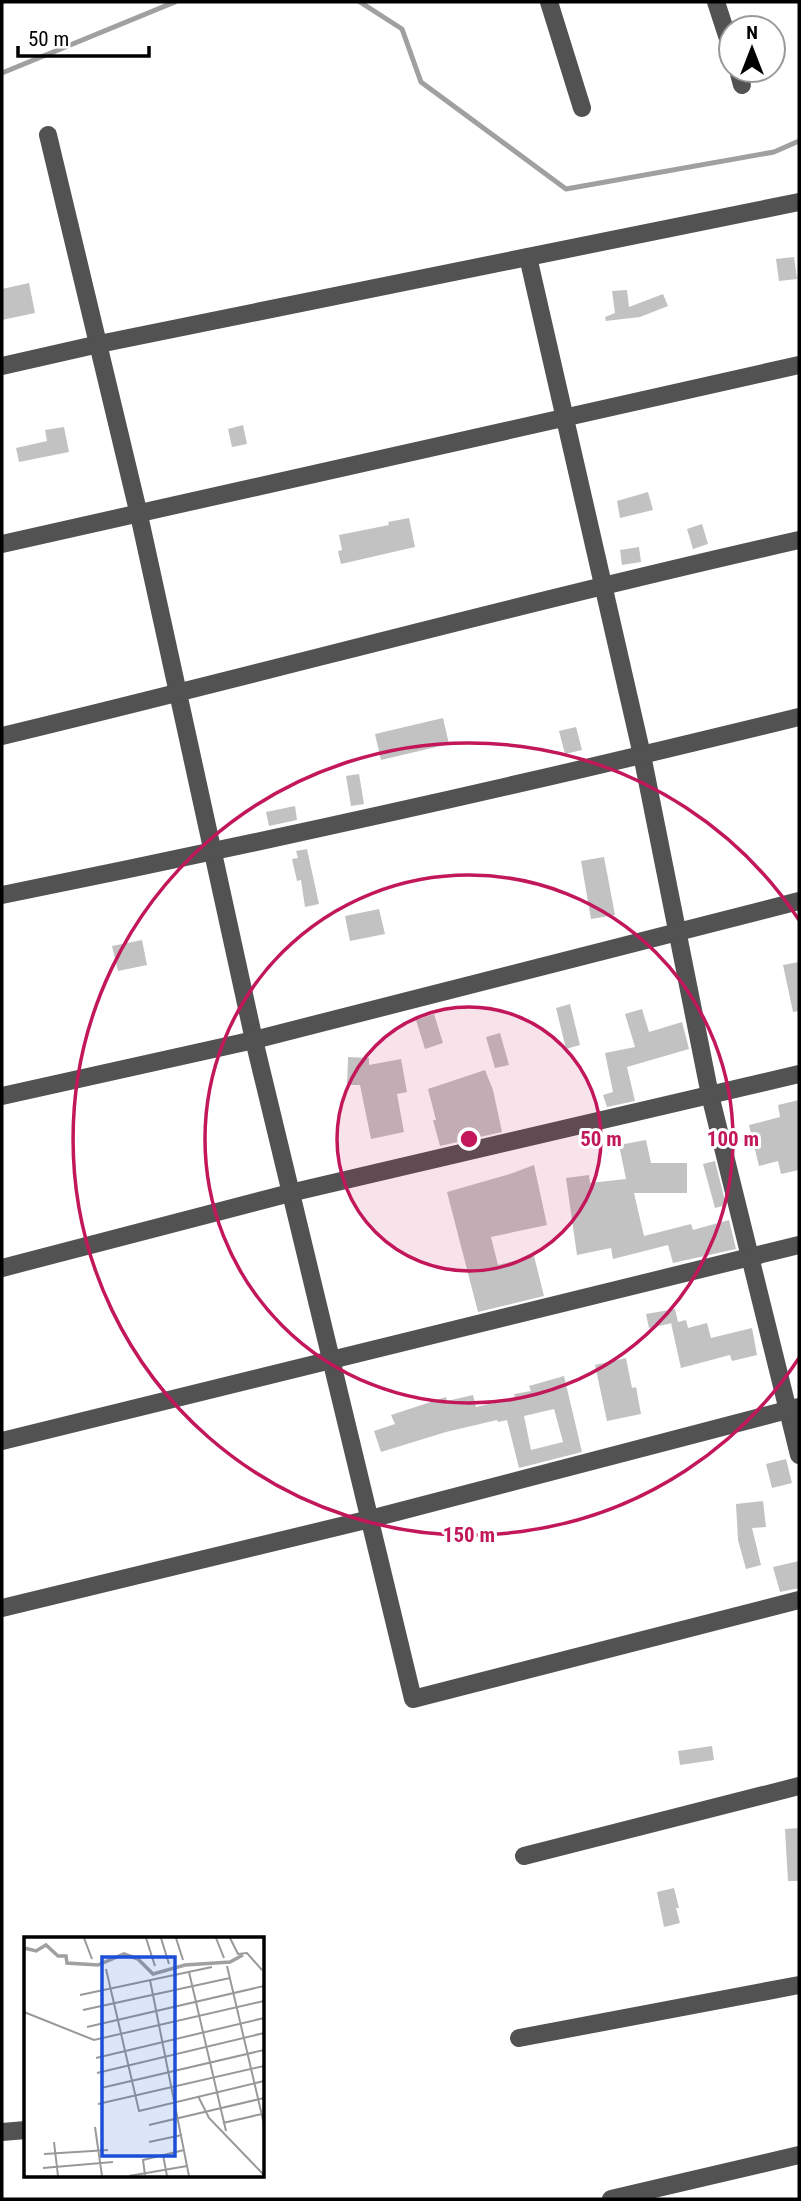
<svg xmlns="http://www.w3.org/2000/svg" width="801" height="2201" font-family="'Roboto Condensed',sans-serif">
	<rect width="100%" height="100%" fill="#fff"/>
	<g fill="none" stroke-linecap="round" stroke-linejoin="round">
		<g stroke="#a0a0a0" stroke-width="5">
			<polyline points="360,2 402,29 421,82 566,189 774,152 799,141"/>
			<polyline points="2,73 175,2"/>
		</g>
	</g>
	<g fill="#c2c2c2" fill-rule="evenodd">
		<polygon points="794,257 797,279 779,281 776,259"/>
		<polygon points="29,283 35,313 2,320 2,289"/>
		<polygon points="627,290 629,307 663,294 668,306 640,317 606,321 605,317 615,313 612,291"/>
		<polygon points="243,425 247,444 232,447 228,429"/>
		<polygon points="64,427 69,452 19,462 16,448 47,441 45,430"/>
		<polygon points="648,492 653,510 620,518 617,501"/>
		<polygon points="409,518 415,547 341,564 338,551 342,550 339,535 389,525 388,522"/>
		<polygon points="702,524 708,544 693,549 687,529"/>
		<polygon points="639,547 641,562 622,565 620,550"/>
		<polygon points="443,718 449,744 381,760 375,734"/>
		<polygon points="576,727 582,750 565,754 559,731"/>
		<polygon points="359,774 364,804 351,806 346,776"/>
		<polygon points="295,806 297,820 269,826 266,812"/>
		<polygon points="307,849 319,904 305,907 301,880 297,881 292,859 298,858 296,851"/>
		<polygon points="604,857 615,915 591,919 581,861"/>
		<polygon points="379,909 385,934 350,941 345,916"/>
		<polygon points="142,940 147,965 118,971 112,946"/>
		<polygon points="799,962 799,1011 793,1012 783,965"/>
		<polygon points="570,1004 580,1045 566,1049 556,1008"/>
		<polygon points="642,1009 649,1032 682,1022 689,1049 627,1067 635,1101 607,1107 603,1095 613,1092 605,1053 635,1047 625,1014"/>
		<polygon points="434,1014 443,1043 425,1049 416,1020"/>
		<polygon points="500,1033 509,1065 495,1068 486,1037"/>
		<polygon points="348,1057 369,1058 369,1065 401,1059 407,1092 397,1094 404,1132 371,1139 360,1085 347,1085"/>
		<polygon points="485,1070 493,1090 502,1132 440,1146 433,1120 436,1120 428,1089"/>
		<polygon points="799,1100 799,1170 781,1174 778,1161 759,1166 749,1125 780,1117 778,1105"/>
		<polygon points="646,1140 651,1163 687,1163 687,1193 634,1193 644,1236 691,1224 693,1230 729,1220 736,1249 673,1263 668,1245 613,1259 611,1248 577,1255 566,1178 589,1175 590,1183 626,1179 619,1145"/>
		<polygon points="715,1161 726,1205 715,1208 703,1164"/>
		<polygon points="534,1165 547,1225 491,1237 498,1265 534,1256 544,1296 478,1312 447,1192 510,1174"/>
		<polygon points="675,1309 678,1322 686,1320 688,1328 707,1323 711,1338 752,1328 757,1355 732,1361 730,1355 681,1368 671,1323 673,1323 649,1328 646,1314"/>
		<polygon points="626,1358 632,1388 636,1387 641,1414 607,1421 595,1365"/>
		<path d="M 564,1376 L 582,1452 L 519,1468 L 507,1420 L 498,1422 L 497,1420 L 446,1432 L 381,1452 L 374,1431 L 395,1424 L 391,1415 L 446,1397 L 447,1401 L 473,1395 L 476,1407 L 515,1398 L 514,1394 L 531,1391 L 529,1386 ZM 554,1409 L 563,1442 L 531,1450 L 524,1416 Z"/>
		<polygon points="786,1459 792,1483 772,1488 766,1464"/>
		<polygon points="763,1501 766,1527 752,1528 761,1565 746,1569 738,1540 736,1504"/>
		<polygon points="799,1561 799,1588 780,1592 773,1567"/>
		<polygon points="712,1746 714,1760 680,1765 678,1751"/>
		<polygon points="799,1828 799,1881 788,1881 785,1829"/>
		<polygon points="674,1888 679,1908 676,1908 680,1923 664,1927 657,1892"/>
	</g>
	<g fill="none" stroke-linecap="round" stroke-linejoin="round">
		<g stroke="#525252" stroke-width="18">
			<polyline points="549,2 582,108"/>
			<polyline points="716,2 731,48"/>
			<polyline points="738,70 742,85"/>
			<polyline points="48,135 139,515 254,1040 413,1699 799,1600"/>
			<polyline points="528,257 642,755 710,1095 799,1455"/>
			<polyline points="2,366 99,344 799,202"/>
			<polyline points="2,544 799,365"/>
			<path d="M 2,736 C 268,672 532,600 799,540"/>
			<path d="M 2,895 C 269,841 535,782 799,717"/>
			<polyline points="2,1096 254,1040 799,901"/>
			<polyline points="2,1268 290,1193 799,1074"/>
			<polyline points="2,1441 799,1245"/>
			<polyline points="2,1608 370,1519 799,1407"/>
			<polyline points="524,1856 799,1786"/>
			<polyline points="519,2038 799,1985"/>
			<polyline points="2,2132 26,2130"/>
			<polyline points="611,2199 799,2155"/>
		</g>
	</g>
	<circle cx="469" cy="1139" r="132" fill="#c2185b" fill-opacity=".12"/>
	<g fill="none" stroke="#c2185b" stroke-width="3.5">
		<circle cx="469" cy="1139" r="132"/>
		<circle cx="469" cy="1139" r="264"/>
		<path d="M799 1358A396 396 0 1 1 799 920"/>
	</g>
	<g transform="translate(24 1937)">
		<rect width="240" height="240" fill="#fff"/>
		<path fill="none" stroke="#a0a0a0" stroke-width="3.5" d="M 0,11 L 12,14 L 22,8 L 34,19 L 42,19 L 43,26 L 74,28 L 100,17 L 114,22 L 129,37 L 161,28 L 206,25 L 219,18"/>
		<path fill="none" stroke="#999" stroke-width="2" d="M 60,1 L 68,22M 122,1 L 131,29M 137,1 L 145,27M 152,1 L 159,23M 192,1 L 200,21M 206,1 L 214,17 L 223,16 L 238,33M 203,29 L 240,187M 82,32 L 115,174 L 240,144M 165,35 L 202,194M 126,43 L 165,239M 56,58 L 188,30M 59,73 L 206,41M 0,75 L 70,103 L 240,64M 63,90 L 240,49M 72,121 L 240,81M 73,136 L 240,96M 77,151 L 240,113M 174,159 L 185,181 L 240,238M 74,167 L 240,129M 199,186 L 238,177M 125,188 L 240,161M 71,190 L 78,239M 30,205 L 34,239M 125,205 L 158,198M 20,217 L 84,213M 139,218 L 143,239M 19,231 L 89,225M 121,238 L 119,223 L 160,213M 105,239 L 163,229"/>
		<path fill="#1d4ed8" fill-opacity="0.15" stroke="#1d4ed8" stroke-width="3.5" d="M 78,20 L 151,20 L 151,219 L 78,219 Z"/>
		<rect width="240" height="240" fill="none" stroke="#000" stroke-width="3.5"/>
	</g>
	<circle cx="469" cy="1139" r="10" fill="#c2185b" stroke="#fff" stroke-width="3.5"/>
	<g font-size="21" text-anchor="middle" font-weight="bold" fill="#c2185b" stroke="#fff" stroke-width="6" stroke-linejoin="round" paint-order="stroke">
		<text x="601" y="1146">50 m</text>
		<text x="733" y="1146">100 m</text>
		<text x="469" y="1542">150 m</text>
	</g>
	<rect width="801" height="2201" fill="none" stroke="#000000" stroke-width="7"/>
	<g transform="translate(752 49)"><circle r="33" fill="#ffffff" stroke="#999999" stroke-width="2"/>
	<path d="M0-5L12 26L0 18L-12 26Z" fill="#000000"/>
	<text y="-10" font-size="19" font-weight="bold" text-anchor="middle" fill="#000000">N</text>
	</g>
	<path d="M18 46v10h131v-10" fill="none" stroke="#000000" stroke-width="3.5"/>
	<text x="28" y="46" font-size="21" fill="#000000" stroke="#ffffff" stroke-width="5" paint-order="stroke">50 m</text>
</svg>
